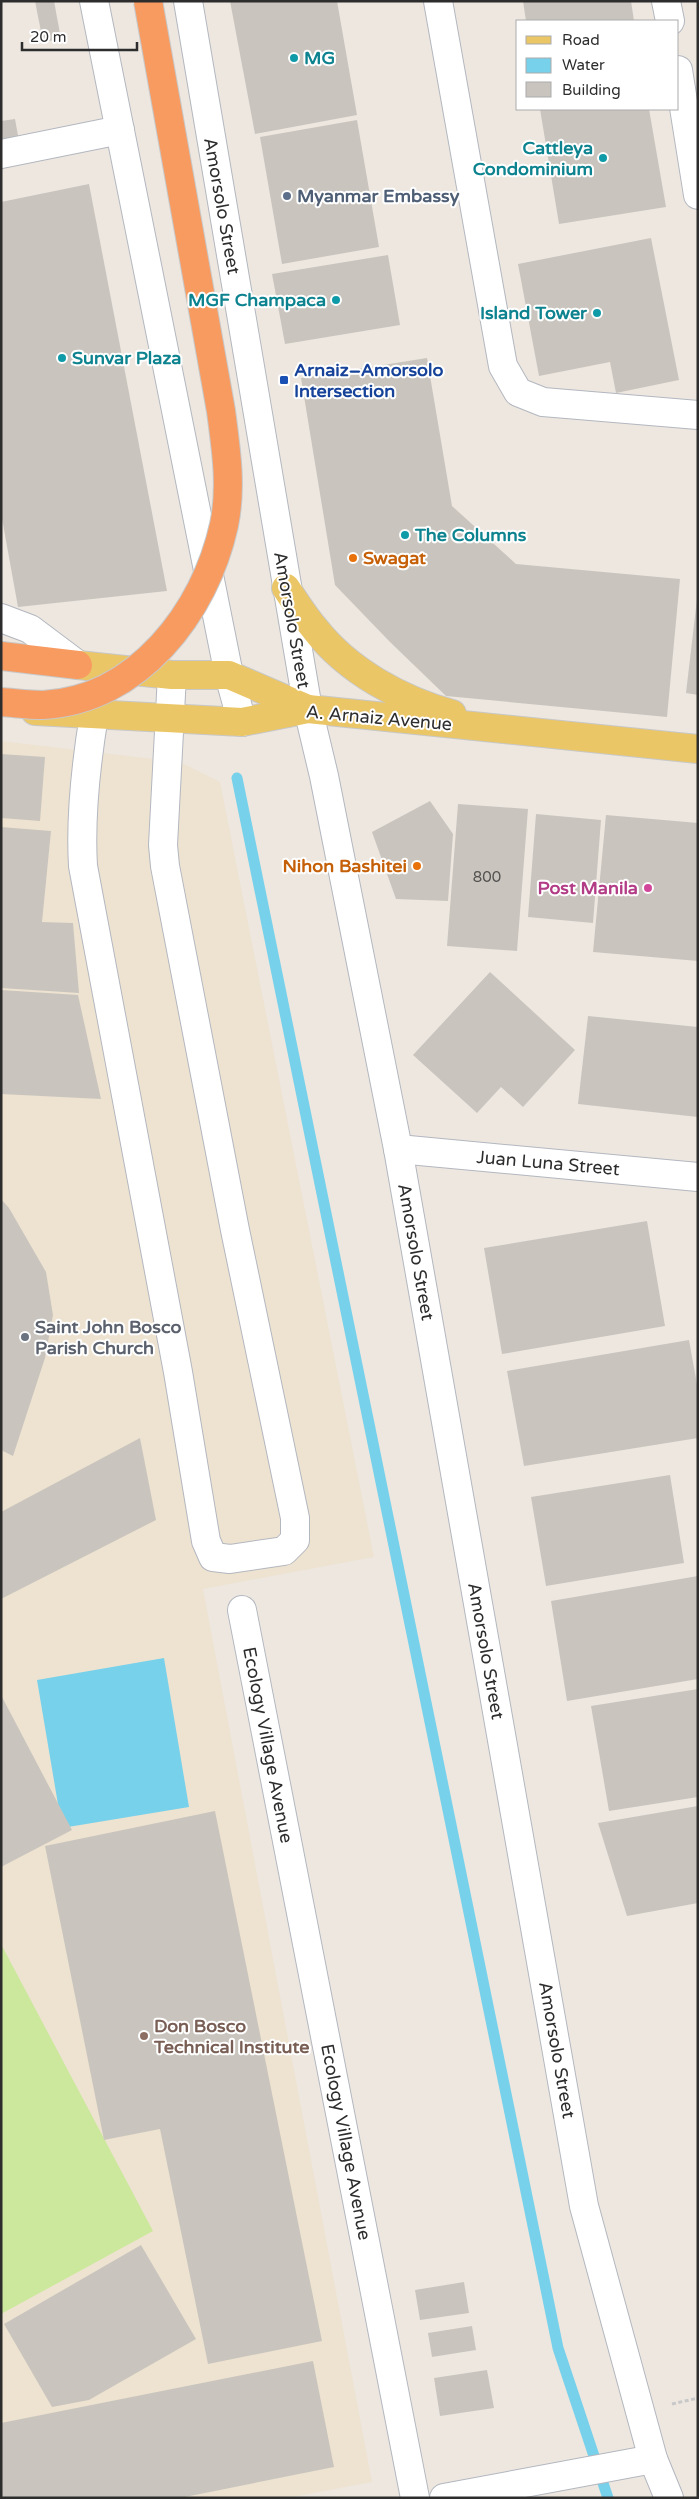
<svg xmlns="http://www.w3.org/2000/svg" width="699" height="2499" font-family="'Varela Round',sans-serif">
	<rect width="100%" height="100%" fill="#ede7e0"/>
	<polygon fill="#eee3d1" points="1,741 180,762 220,782 374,1557 203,1589 372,2482 287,2498 1,2498"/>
	<polygon fill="#cbe89c" points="1,1944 153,2231 1,2314"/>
	<polygon fill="#78d1ea" points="164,1658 189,1807 62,1828 37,1680"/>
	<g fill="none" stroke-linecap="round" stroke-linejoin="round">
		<polyline stroke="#78d1ea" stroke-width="11" points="237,778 558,2348 608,2498"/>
	</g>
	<g fill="#c9c5be">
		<polygon points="35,1 54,1 61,39 43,42"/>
		<polygon points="230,1 337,1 357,115 255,134"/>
		<polygon points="523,1 631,1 634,21 526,21"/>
		<polygon points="540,109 649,109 666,207 559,224"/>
		<polygon points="15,119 19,141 1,144 1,121"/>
		<polygon points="357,120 379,247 282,264 260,137"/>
		<polygon points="89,184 167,591 18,607 1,513 1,202"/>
		<polygon points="651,238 679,380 616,393 610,362 539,376 518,264"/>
		<polygon points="388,255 400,325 285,344 272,274"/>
		<polygon points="427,358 452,506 516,564 680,579 667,717 446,696 390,642 335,585 301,378"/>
		<polygon points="697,599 698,599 698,695 686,693"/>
		<polygon points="1,754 45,757 40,821 1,818"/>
		<polygon points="430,801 453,834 448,901 396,899 372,832"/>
		<polygon points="458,804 528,809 517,951 447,946"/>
		<polygon points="536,814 601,820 593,923 528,917"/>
		<polygon points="606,815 698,823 698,961 593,952"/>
		<polygon points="1,827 51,831 42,922 73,923 79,993 1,988"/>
		<polygon points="490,972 575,1050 523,1107 501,1087 477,1113 413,1055"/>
		<polygon points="1,990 78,995 101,1099 1,1094"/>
		<polygon points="588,1016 698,1027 698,1117 578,1104"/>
		<polygon points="1,1199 9,1208 46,1272 53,1315 45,1358 13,1456 1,1450"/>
		<polygon points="647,1221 665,1326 502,1354 484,1248"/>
		<polygon points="689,1340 698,1390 698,1438 524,1466 507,1371"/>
		<polygon points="140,1438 156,1520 1,1599 1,1512"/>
		<polygon points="670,1475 684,1563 546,1586 531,1497"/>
		<polygon points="698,1576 698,1679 567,1701 551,1601"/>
		<polygon points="698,1689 698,1797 609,1811 591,1706"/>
		<polygon points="1,1695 72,1830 1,1867"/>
		<polygon points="698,1806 698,1903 627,1916 598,1823"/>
		<polygon points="215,1811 322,2341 208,2364 160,2129 104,2140 45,1846"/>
		<polygon points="141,2245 196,2339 89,2400 52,2407 4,2324"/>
		<polygon points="464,2282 469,2313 420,2320 415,2290"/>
		<polygon points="472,2326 476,2350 432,2357 428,2333"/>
		<polygon points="313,2361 334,2467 180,2498 1,2498 1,2423"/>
		<polygon points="487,2370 494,2408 440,2416 434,2378"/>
	</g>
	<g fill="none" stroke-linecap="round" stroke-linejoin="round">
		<g stroke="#b3b7bf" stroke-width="30">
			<g id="minor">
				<polyline points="94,1 229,675 242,722"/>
				<polyline points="188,1 308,709 324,776 398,1149 584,2206 653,2459 669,2498"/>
				<polyline points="438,1 503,366 518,392 543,402 698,415"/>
				<polyline points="666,1 670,21"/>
				<polyline points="678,70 698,195"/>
				<polyline points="1,154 120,130"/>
				<polyline points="1,618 30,629 78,665"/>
				<path d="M 94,715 C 86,764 80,816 83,866 L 178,1372 L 206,1541 L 213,1557 L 230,1559 L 284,1551 L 295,1540 L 295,1518 L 235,1230 L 165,866 L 163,845 L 172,675"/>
				<polyline points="398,1149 698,1177"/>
				<polyline points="242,1610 415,2498"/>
				<polyline points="444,2498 653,2459"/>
			</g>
		</g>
		<g stroke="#c8c8c8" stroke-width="30">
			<g id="major">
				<path d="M 286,588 C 295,602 304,616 315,629 C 348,671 401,700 452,714"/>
				<polyline points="78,665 172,675 229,675 308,709"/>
				<polyline points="35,711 242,722 308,709 698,749"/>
			</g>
		</g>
		<g stroke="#c8c8c8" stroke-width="30">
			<polyline id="highway" points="1,656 78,665"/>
		</g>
		<polyline stroke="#c8c8c8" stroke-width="3" stroke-dasharray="4 2.5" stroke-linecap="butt" points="672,2404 698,2398"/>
		<use href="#minor" stroke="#fff" stroke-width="28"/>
		<use href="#major" stroke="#ebc667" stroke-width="28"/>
		<use href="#highway" stroke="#f89b61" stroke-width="28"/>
		<g stroke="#c8c8c8" stroke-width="30" stroke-linecap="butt">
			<path id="highway-bridge" d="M 1,702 C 15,703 29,705 43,705 C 138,700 205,612 224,525 C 232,487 226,449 221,411 L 148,1"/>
		</g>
		<use href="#highway-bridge" stroke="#f89b61" stroke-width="28"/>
	</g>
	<g fill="#0f9aa8" stroke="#fff" stroke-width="2">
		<circle cx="294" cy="58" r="5"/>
		<circle cx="603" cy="158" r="5"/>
		<circle cx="336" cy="300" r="5"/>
		<circle cx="597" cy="313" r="5"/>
		<circle cx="62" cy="358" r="5"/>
		<circle cx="405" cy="535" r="5"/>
	</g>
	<circle fill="#5c6f8a" stroke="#fff" stroke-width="2" cx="287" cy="196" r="5"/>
	<rect fill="#1a4fb4" stroke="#fff" stroke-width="2" x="279" y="375" width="10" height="10" rx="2.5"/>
	<g fill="#e8710a" stroke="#fff" stroke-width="2">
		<circle cx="353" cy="558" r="5"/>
		<circle cx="417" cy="866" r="5"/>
	</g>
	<circle fill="#d1479c" stroke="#fff" stroke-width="2" cx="648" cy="888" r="5"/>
	<circle fill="#6b7280" stroke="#fff" stroke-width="2" cx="25" cy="1337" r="5"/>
	<circle fill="#8d6e63" stroke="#fff" stroke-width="2" cx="144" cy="2036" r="5"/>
	<g text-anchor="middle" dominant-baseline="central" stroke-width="4" stroke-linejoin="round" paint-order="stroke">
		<g font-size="15" fill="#545351">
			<text x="487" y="877">800</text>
		</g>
		<g font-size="18" font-weight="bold" fill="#0d838f" stroke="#fff" text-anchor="start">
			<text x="304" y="58">MG</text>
			<text x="593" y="148" text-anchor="end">Cattleya<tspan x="593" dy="21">Condominium</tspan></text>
			<text x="326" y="300" text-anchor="end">MGF Champaca</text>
			<text x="587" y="313" text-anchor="end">Island Tower</text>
			<text x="72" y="358">Sunvar Plaza</text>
			<text x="415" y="535">The Columns</text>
		</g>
		<g font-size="18" font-weight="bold" fill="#4e5e75" stroke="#fff" text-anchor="start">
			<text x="297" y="196">Myanmar Embassy</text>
		</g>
		<g font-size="18" fill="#2d2d2d" stroke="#fff">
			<text transform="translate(222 206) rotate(80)">Amorsolo Street</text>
			<text transform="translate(292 620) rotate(80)">Amorsolo Street</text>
			<text transform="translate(379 718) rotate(5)">A. Arnaiz Avenue</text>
			<text transform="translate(548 1163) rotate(5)">Juan Luna Street</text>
			<text transform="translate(416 1252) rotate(80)">Amorsolo Street</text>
			<text transform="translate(486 1651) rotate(80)">Amorsolo Street</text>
			<text transform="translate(268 1745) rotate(79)">Ecology Village Avenue</text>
			<text transform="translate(557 2050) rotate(80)">Amorsolo Street</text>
			<text transform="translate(346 2142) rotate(79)">Ecology Village Avenue</text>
		</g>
		<g font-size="18" font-weight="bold" fill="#164399" stroke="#fff" text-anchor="start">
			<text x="294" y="370">Arnaiz–Amorsolo<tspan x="294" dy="21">Intersection</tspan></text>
		</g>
		<g font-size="18" font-weight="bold" fill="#c56008" stroke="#fff" text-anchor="start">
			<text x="363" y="558">Swagat</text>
			<text x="407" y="866" text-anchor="end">Nihon Bashitei</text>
		</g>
		<g font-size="18" font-weight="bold" fill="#b23c85" stroke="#fff" text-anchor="end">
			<text x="638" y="888">Post Manila</text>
		</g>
		<g font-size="18" font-weight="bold" fill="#5b616d" stroke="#fff" text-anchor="start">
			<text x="35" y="1327">Saint John Bosco<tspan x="35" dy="21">Parish Church</tspan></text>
		</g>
		<g font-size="18" font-weight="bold" fill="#785e54" stroke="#fff" text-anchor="start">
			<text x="154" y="2026">Don Bosco<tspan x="154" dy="21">Technical Institute</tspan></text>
		</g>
	</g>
	<rect width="699" height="2499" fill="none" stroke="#2d2d2d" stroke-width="5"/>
	<rect x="516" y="20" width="162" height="90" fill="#ffffff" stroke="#ababab"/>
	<rect x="526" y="36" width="25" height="8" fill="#ebc667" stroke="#ababab"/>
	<text x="562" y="45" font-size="15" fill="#2d2d2d">Road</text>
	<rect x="526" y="58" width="25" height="15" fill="#78d1ea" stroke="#ababab"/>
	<text x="562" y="70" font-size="15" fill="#2d2d2d">Water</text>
	<rect x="526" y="82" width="25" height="15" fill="#c9c5be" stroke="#ababab"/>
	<text x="562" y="95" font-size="15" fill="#2d2d2d">Building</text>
	<path d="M22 42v8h115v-8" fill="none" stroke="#2d2d2d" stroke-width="2.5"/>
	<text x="30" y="42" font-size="15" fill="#2d2d2d" stroke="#ffffff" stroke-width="4" paint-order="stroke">20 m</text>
</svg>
